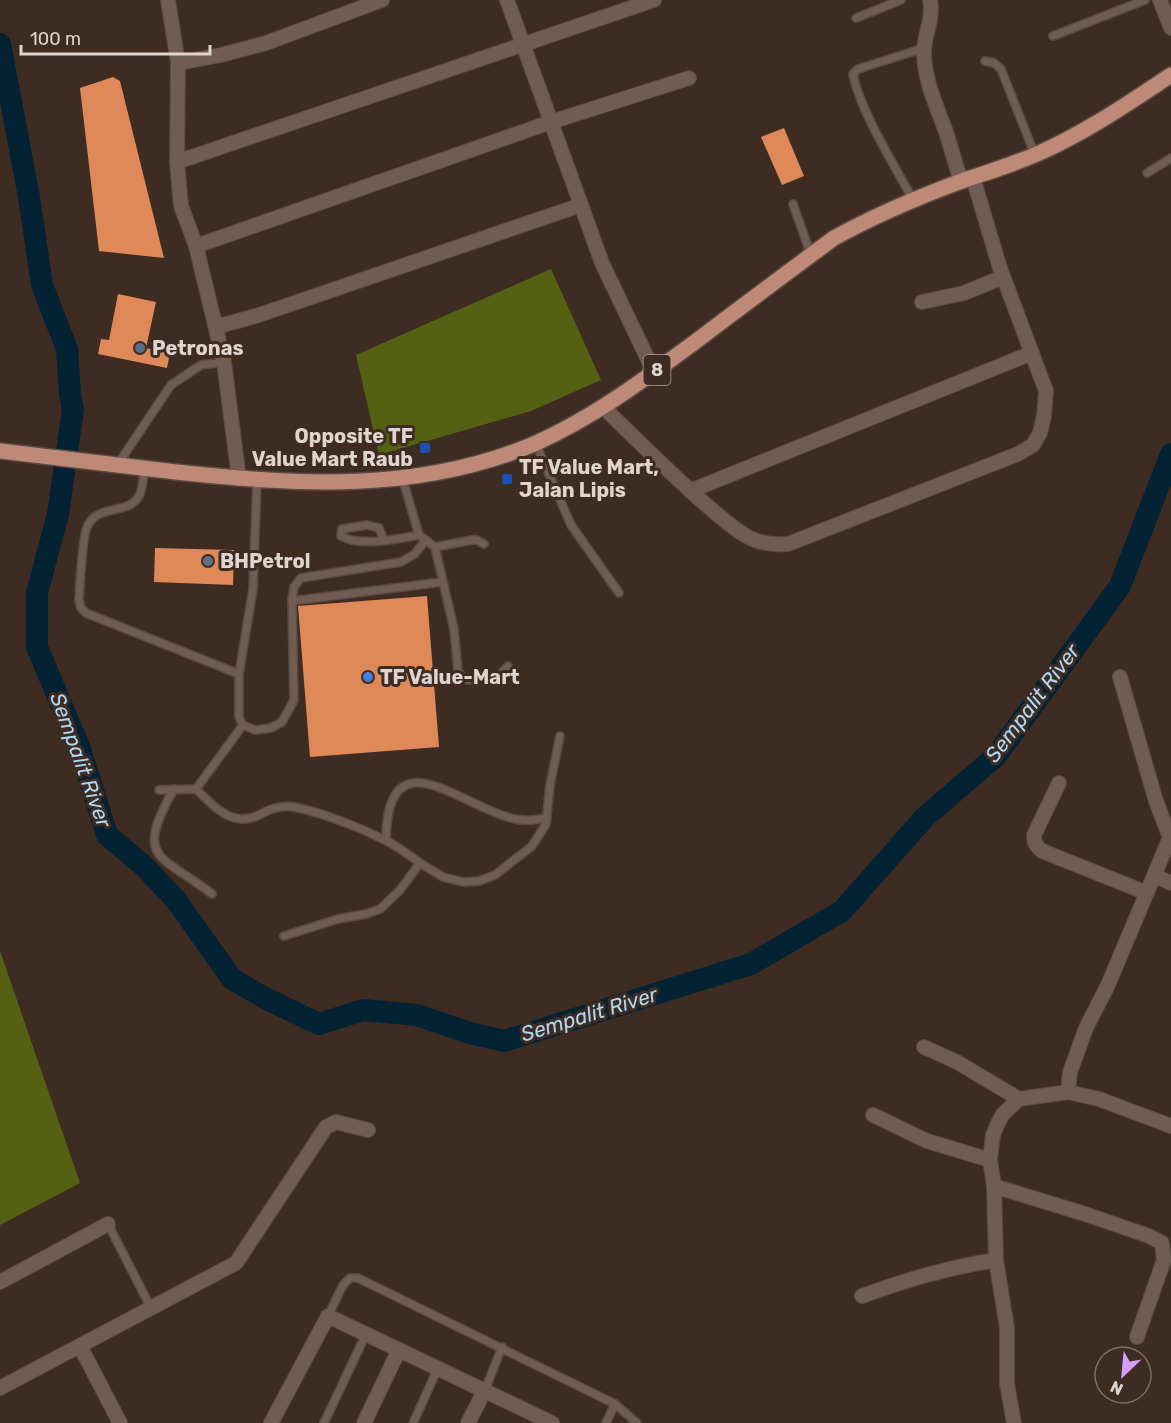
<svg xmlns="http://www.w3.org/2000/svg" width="1171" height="1423" font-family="Rubik,sans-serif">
	<rect width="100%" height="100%" fill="#3e2c23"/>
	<g fill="#546113">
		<polygon points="551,269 601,380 531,411 379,455 356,355"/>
		<polygon points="0,951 80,1183 0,1225"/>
	</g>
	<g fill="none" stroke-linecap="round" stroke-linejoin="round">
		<polyline stroke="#032334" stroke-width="22" points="0,44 29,197 42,285 67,349 70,394 73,410 58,514 37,593 37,647 80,749 107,835 144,866 176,900 232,979 267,999 319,1024 363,1010 417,1015 470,1033 504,1041 751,964 842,911 925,817 996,756 1120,586 1171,454"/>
	</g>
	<g fill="#de8957">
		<polygon points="113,77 120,81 164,258 99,251 80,88"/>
		<polygon points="784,128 804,176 782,185 761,137"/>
		<polygon points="118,294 156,302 146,348 170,353 167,368 98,354 101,339 109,340"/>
		<polygon points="155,548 234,550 233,585 154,582"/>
		<polygon points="427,596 439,747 310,757 298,606"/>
	</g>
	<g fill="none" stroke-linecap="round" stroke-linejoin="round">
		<g stroke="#594a42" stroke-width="10">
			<g id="service">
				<polyline points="856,18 901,0"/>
				<polyline points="1053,36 1145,0"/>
				<polyline points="985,61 994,63 1001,69 1035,155"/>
				<polyline points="1147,173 1171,158"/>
				<path d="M 913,200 C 895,166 860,111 853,74 L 858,69 L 924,48"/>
				<polyline points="793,204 811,255"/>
				<polyline points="536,444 571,525 619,593"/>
				<polyline points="118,464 171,385 201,365 224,362"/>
				<path d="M 145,468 C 143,476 143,489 139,496 C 127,516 100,503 88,525 C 82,534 80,586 79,600 L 81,608 L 86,613 L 239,674 L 239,717 L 243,725 L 255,730 L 271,728 L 282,722 L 294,700 L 292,601 L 442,582"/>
				<polyline points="402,477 419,535 435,547"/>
				<path d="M 384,541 L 379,528 L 367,525 L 342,529 L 341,536 C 359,547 398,539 419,535"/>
				<polyline points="484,544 477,540 472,540 435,547 454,629 458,671 464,679 469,680 500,675 508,666"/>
				<polyline points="292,601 294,587 301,578 401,562 415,554 425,541"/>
				<polyline points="239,674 253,589 257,481"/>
				<path d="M 174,789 C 133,861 161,854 212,894"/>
				<polyline points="196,789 243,725"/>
				<path d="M 159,790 L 196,789 C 213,806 232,828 259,815 C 270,809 280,805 294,807 C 323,813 359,827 385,840 C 397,846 409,855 420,863"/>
				<path d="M 386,840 C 387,735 458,804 511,818 C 524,822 535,820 547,818"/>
				<polyline points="284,936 338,919 366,914 380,909 400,890 420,863 443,877 463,882 479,881 495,875 532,846 546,824 550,785 560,736"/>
				<polyline points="108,1224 151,1308"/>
				<polyline points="328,1316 343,1285 350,1278 358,1278 615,1404 637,1423"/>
				<polyline points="485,1390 502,1347"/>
				<polyline points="324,1423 366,1334"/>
				<polyline points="413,1423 438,1368"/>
				<polyline points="606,1423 615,1404"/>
			</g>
		</g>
		<g stroke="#594a42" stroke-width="16">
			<g id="minor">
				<polyline points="168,0 178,63 177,162 181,206 196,246 224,362 239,479"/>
				<polyline points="507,0 602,263 654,372"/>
				<path d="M 930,0 C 934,22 923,34 924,55 C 925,82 937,107 946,132 C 951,148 956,165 961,182"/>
				<polyline points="1160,0 1171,28"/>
				<polyline points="178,63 221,55 266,43 382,0"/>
				<polyline points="177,162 654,0"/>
				<polyline points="196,246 551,122 689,78"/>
				<polyline points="922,302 964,293 1003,277"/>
				<polyline points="216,327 259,315 581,205"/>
				<path d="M 603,407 C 636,439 669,472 704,503 C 717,514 732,528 748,537 C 761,544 774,545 788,544 L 1018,454 L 1033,445 L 1040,433 L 1044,416 L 1046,391 L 1000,268 L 973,178"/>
				<polyline points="690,491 1032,353"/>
				<polyline points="1120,677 1156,801 1170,838"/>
				<path d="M 1059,783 L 1034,835 C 1034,843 1036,846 1042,851 L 1147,893"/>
				<polyline points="1155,876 1171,883"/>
				<polyline points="924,1047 957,1062 1019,1099"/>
				<polyline points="1068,1092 1070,1072 1086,1028 1108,985 1171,835"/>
				<polyline points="873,1115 927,1141 990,1160"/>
				<polyline points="994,1186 1085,1214 1149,1236 1162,1243 1164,1260 1137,1337"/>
				<polyline points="0,1282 108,1224"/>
				<path d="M 862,1296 C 905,1280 951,1267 996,1260"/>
				<polyline points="80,1346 120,1423"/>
				<polyline points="0,1388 236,1263 326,1127 336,1122 368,1130"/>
				<polyline points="271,1423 328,1316 552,1423"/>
				<polyline points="364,1423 399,1350"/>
				<polyline points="468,1423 485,1390"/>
				<polyline points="1014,1423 1007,1384 1007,1328 996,1260 994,1186 990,1160 993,1135 997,1125 1003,1114 1019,1099 1068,1092 1099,1099 1171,1126"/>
			</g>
		</g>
		<g stroke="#594a42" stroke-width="18">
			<path id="primary" d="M 0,451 C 59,458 117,465 176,472 C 298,485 418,493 534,444 C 593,418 645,379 695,342 C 741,307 787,273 834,238 C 874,216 916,198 959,182 C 985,173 1012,165 1037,154 C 1085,133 1127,104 1171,75"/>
		</g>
		<use href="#service" stroke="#705c52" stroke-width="7"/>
		<use href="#minor" stroke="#705c52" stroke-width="14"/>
		<use href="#primary" stroke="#be8a77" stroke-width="15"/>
	</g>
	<g fill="#5c6f8a" stroke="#3e2c23" stroke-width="2">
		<circle cx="140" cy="348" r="6"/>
		<circle cx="208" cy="561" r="6"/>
	</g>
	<g fill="#1a4fb4" stroke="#3e2c23" stroke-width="2">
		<rect x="419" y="442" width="12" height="12" rx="3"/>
		<rect x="501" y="473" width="12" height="12" rx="3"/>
	</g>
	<circle fill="#3f7fe0" stroke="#3e2c23" stroke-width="2" cx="368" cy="677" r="6"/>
	<g text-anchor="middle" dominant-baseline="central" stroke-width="6" stroke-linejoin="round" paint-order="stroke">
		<rect fill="#3e2c23" stroke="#afa29b" stroke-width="1.5" x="643.5" y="355" width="27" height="30" rx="4.5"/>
		<g font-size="18" font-weight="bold" fill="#e0d4ce">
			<text x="657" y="370">8</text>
		</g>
		<g font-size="20" font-weight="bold" fill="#e0d4ce" stroke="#3e2c23" text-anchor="start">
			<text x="152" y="348">Petronas</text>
			<text x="413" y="436" text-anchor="end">Opposite TF<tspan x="413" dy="23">Value Mart Raub</tspan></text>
			<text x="519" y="467">TF Value Mart,<tspan x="519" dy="23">Jalan Lipis</tspan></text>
			<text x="220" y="561">BHPetrol</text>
			<text x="380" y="677">TF Value-Mart</text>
		</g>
		<g font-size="21" font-style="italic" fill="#acd8f4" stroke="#3e2c23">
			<text transform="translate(1032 703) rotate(-53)">Sempalit River</text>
			<text transform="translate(81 760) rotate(70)">Sempalit River</text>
			<text transform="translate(589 1014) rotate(-17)">Sempalit River</text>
		</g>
	</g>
	<g transform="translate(1123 1375) rotate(206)"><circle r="28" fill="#3e2c23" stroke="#7f6f67" stroke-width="1.5"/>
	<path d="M0-4.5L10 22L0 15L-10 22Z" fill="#d49cfb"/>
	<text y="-9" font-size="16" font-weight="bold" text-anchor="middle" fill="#e0d4ce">N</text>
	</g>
	<path d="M21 45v9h189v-9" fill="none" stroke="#e0d4ce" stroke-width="3"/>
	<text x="30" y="45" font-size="18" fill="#e0d4ce" stroke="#3e2c23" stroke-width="4.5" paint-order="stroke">100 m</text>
</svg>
